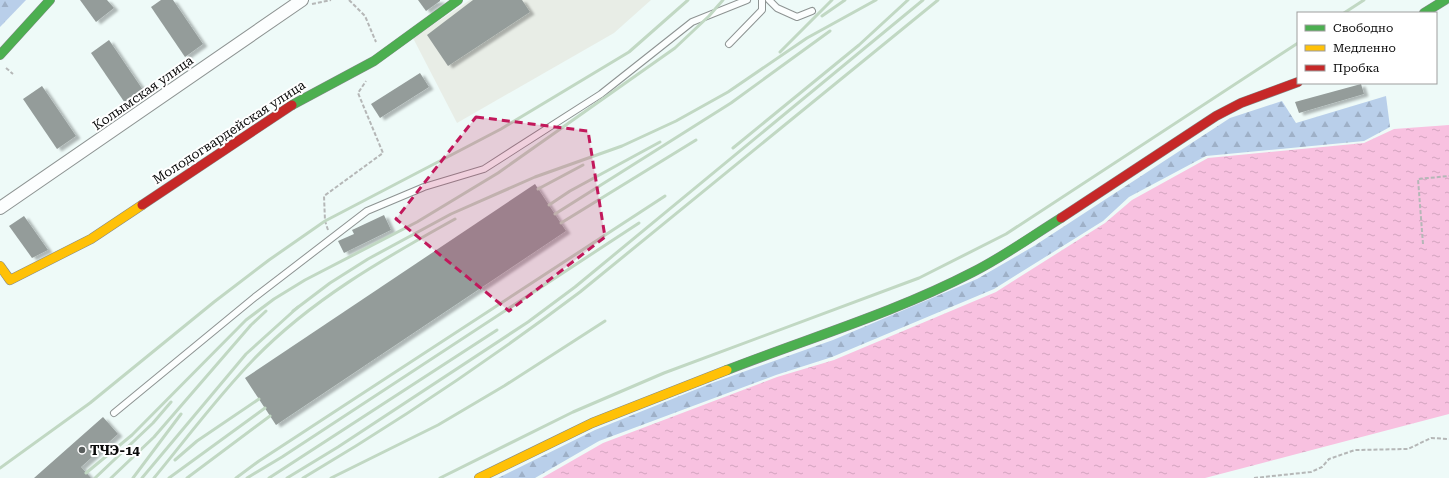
<svg xmlns="http://www.w3.org/2000/svg" width="1449" height="478" font-family="'Roboto Serif',serif">
	<defs>
		<pattern id="forest-firs" width="22" height="20" patternUnits="userSpaceOnUse"><rect width="22" height="20" fill="#b9cfea"/><path d="M5 1l3.5 6h-7zM16 11l3.5 6h-7z" fill="#9eb0c7"/></pattern>
		<pattern id="water-ripples" width="26" height="14" patternUnits="userSpaceOnUse"><rect width="26" height="14" fill="#f8c1e0"/><path d="M2 4q2-2 4 0t4 0M15 11q2-2 4 0t4 0" fill="none" stroke="#d3a4bf"/></pattern>
		<filter id="shadow"><feDropShadow dx="4.5" dy="2.5" stdDeviation="1" flood-color="#0004"/></filter>
	</defs>
	<rect width="100%" height="100%" fill="#eefaf8"/>
	<polygon fill="#e8ede6" points="470,0 651,0 614,33 457,123 413,38"/>
	<g fill="url(#forest-firs)">
		<polygon points="0,0 26,0 0,27"/>
		<polygon points="1386,96 1390,127 1364,141 1206,156 1129,197 1103,221 994,289 832,357 776,375 599,441 535,478 498,478 595,430 712,383 833,340 977,279 1034,246 1230,118 1282,101 1296,123"/>
	</g>
	<polygon fill="url(#water-ripples)" points="1449,125 1449,414 1205,478 542,478 603,443 777,377 834,360 996,292 1105,223 1132,200 1208,158 1364,143 1394,129"/>
	<g fill="#949c9a" filter="url(#shadow)">
		<polygon points="80,0 107,0 114,8 96,22"/>
		<polygon points="161,0 173,0 203,44 185,57 151,7"/>
		<polygon points="418,0 440,0 440,1 426,11"/>
		<polygon points="473,0 522,0 530,12 448,66 427,35"/>
		<polygon points="109,40 143,90 125,103 91,53"/>
		<polygon points="420,73 429,87 380,118 371,104"/>
		<polygon points="1361,84 1364,94 1299,113 1295,102"/>
		<polygon points="42,86 76,136 57,149 23,99"/>
		<polygon points="535,184 566,231 276,425 245,378"/>
		<polygon points="384,215 391,230 344,253 338,241 354,234 352,230"/>
		<polygon points="24,216 48,250 32,258 9,226"/>
		<polygon points="103,417 118,434 81,467 91,478 34,478"/>
	</g>
	<g fill="none" stroke-linecap="round" stroke-linejoin="round">
		<g stroke="#8d9392" stroke-width="8">
			<g id="lane">
				<polyline points="769,0 777,8 797,17 812,11"/>
				<polyline points="729,44 762,10 762,0"/>
				<polyline points="114,413 255,297 367,211 424,187 484,169 601,94 692,22 747,0"/>
			</g>
		</g>
		<g stroke="#8d9392" stroke-width="14">
			<polyline id="street" points="0,208 302,0"/>
		</g>
		<g stroke="#848988" stroke-width="10">
			<g id="fast">
				<polyline points="1424,13 1445,0"/>
				<polyline points="0,55 50,0"/>
				<polyline points="292,105 374,61 458,0"/>
				<path d="M 727,370 C 809,338 894,313 973,272 C 1003,257 1032,236 1061,218"/>
			</g>
		</g>
		<g stroke="#848988" stroke-width="10">
			<g id="slow">
				<polyline points="0,266 10,280 91,239 142,205"/>
				<polyline points="479,478 592,423 727,370"/>
			</g>
		</g>
		<g stroke="#848988" stroke-width="10">
			<g id="jam">
				<polyline points="142,205 292,105"/>
				<polyline points="1061,218 1216,116 1241,103 1298,82"/>
			</g>
		</g>
		<g stroke="#b5b7b7" stroke-width="2" stroke-dasharray="4 2" stroke-linecap="butt">
			<polyline points="349,0 365,16 376,42"/>
			<polyline points="312,4 331,0"/>
			<polyline points="6,68 13,74"/>
			<polyline points="328,230 325,221 324,196 383,153 358,93 366,81"/>
			<polyline points="1423,244 1418,179 1449,176"/>
			<polyline points="1254,478 1311,472 1322,467 1329,459 1355,450 1408,449 1431,438 1449,439"/>
		</g>
		<use href="#lane" stroke="#fcfefe" stroke-width="6"/>
		<use href="#street" stroke="#fcfefe" stroke-width="12"/>
		<use href="#fast" stroke="#4caf50" stroke-width="9"/>
		<use href="#slow" stroke="#ffc107" stroke-width="9"/>
		<use href="#jam" stroke="#c62828" stroke-width="9"/>
		<g stroke="#c1d8c3" stroke-width="3">
			<polyline points="1344,13 1364,0"/>
			<polyline points="822,16 845,0"/>
			<polyline points="780,52 832,0"/>
			<polyline points="733,148 859,45 908,0"/>
			<polyline points="538,189 583,165"/>
			<polyline points="549,205 570,191 660,142"/>
			<polyline points="555,214 731,103 830,31"/>
			<polyline points="561,223 696,140"/>
			<polyline points="293,311 330,283 368,259 451,214 535,177 622,146 676,121 728,92 807,38 876,0"/>
			<polyline points="175,460 197,441 259,399"/>
			<polyline points="0,468 90,403 214,302 269,260 325,221 501,129 629,52 688,0"/>
			<polyline points="86,473 132,435 246,320 274,299 305,280 417,222 498,173 675,48 709,16 723,0"/>
			<polyline points="95,478 153,423 171,402"/>
			<polyline points="111,478 154,437 251,325 266,311"/>
			<polyline points="133,478 181,414"/>
			<polyline points="142,478 246,354 298,307"/>
			<path d="M 154,478 C 187,438 218,396 254,359 C 311,300 383,259 455,219"/>
			<polyline points="169,478 265,408"/>
			<polyline points="187,478 270,416"/>
			<polyline points="236,478 259,461 665,196"/>
			<polyline points="247,478 282,457 639,223"/>
			<polyline points="269,478 497,330"/>
			<polyline points="287,478 338,447 528,322 575,287 923,0"/>
			<path d="M 303,478 C 398,422 491,359 580,292 L 938,0"/>
			<polyline points="331,478 438,425 504,386 605,321"/>
			<polyline points="440,478 573,412 664,373 919,278 1006,234 1298,43"/>
		</g>
	</g>
	<path fill="#c2185b" fill-opacity="0.2" stroke="#c2185b" stroke-width="3" stroke-dasharray="8 5" stroke-linejoin="round" d="M 476,117 L 588,131 L 605,237 L 509,311 L 396,219 Z"/>
	<circle fill="#5a5f5e" stroke="#fff" stroke-width="1.5" cx="82" cy="450" r="4"/>
	<g text-anchor="middle" dominant-baseline="central" stroke-width="4" stroke-linejoin="round" paint-order="stroke">
		<g font-size="13" fill="#0b0b0b" stroke="#fff">
			<text transform="translate(143 93) rotate(-35)">Колымская улица</text>
			<text transform="translate(229 132) rotate(-33)">Молодогвардейская улица</text>
		</g>
		<g font-size="13" font-weight="bold" fill="#0b0b0b" stroke="#fff" text-anchor="start">
			<text x="90" y="450">ТЧЭ-14</text>
		</g>
	</g>
	<rect x="1297" y="12" width="140" height="72" fill="#ffffff" stroke="#9d9d9d"/>
	<rect x="1305" y="25" width="20" height="6" fill="#4caf50" stroke="#9d9d9d"/>
	<text x="1333" y="32" font-size="12" fill="#0b0b0b">Свободно</text>
	<rect x="1305" y="45" width="20" height="6" fill="#ffc107" stroke="#9d9d9d"/>
	<text x="1333" y="52" font-size="12" fill="#0b0b0b">Медленно</text>
	<rect x="1305" y="65" width="20" height="6" fill="#c62828" stroke="#9d9d9d"/>
	<text x="1333" y="72" font-size="12" fill="#0b0b0b">Пробка</text>
</svg>
